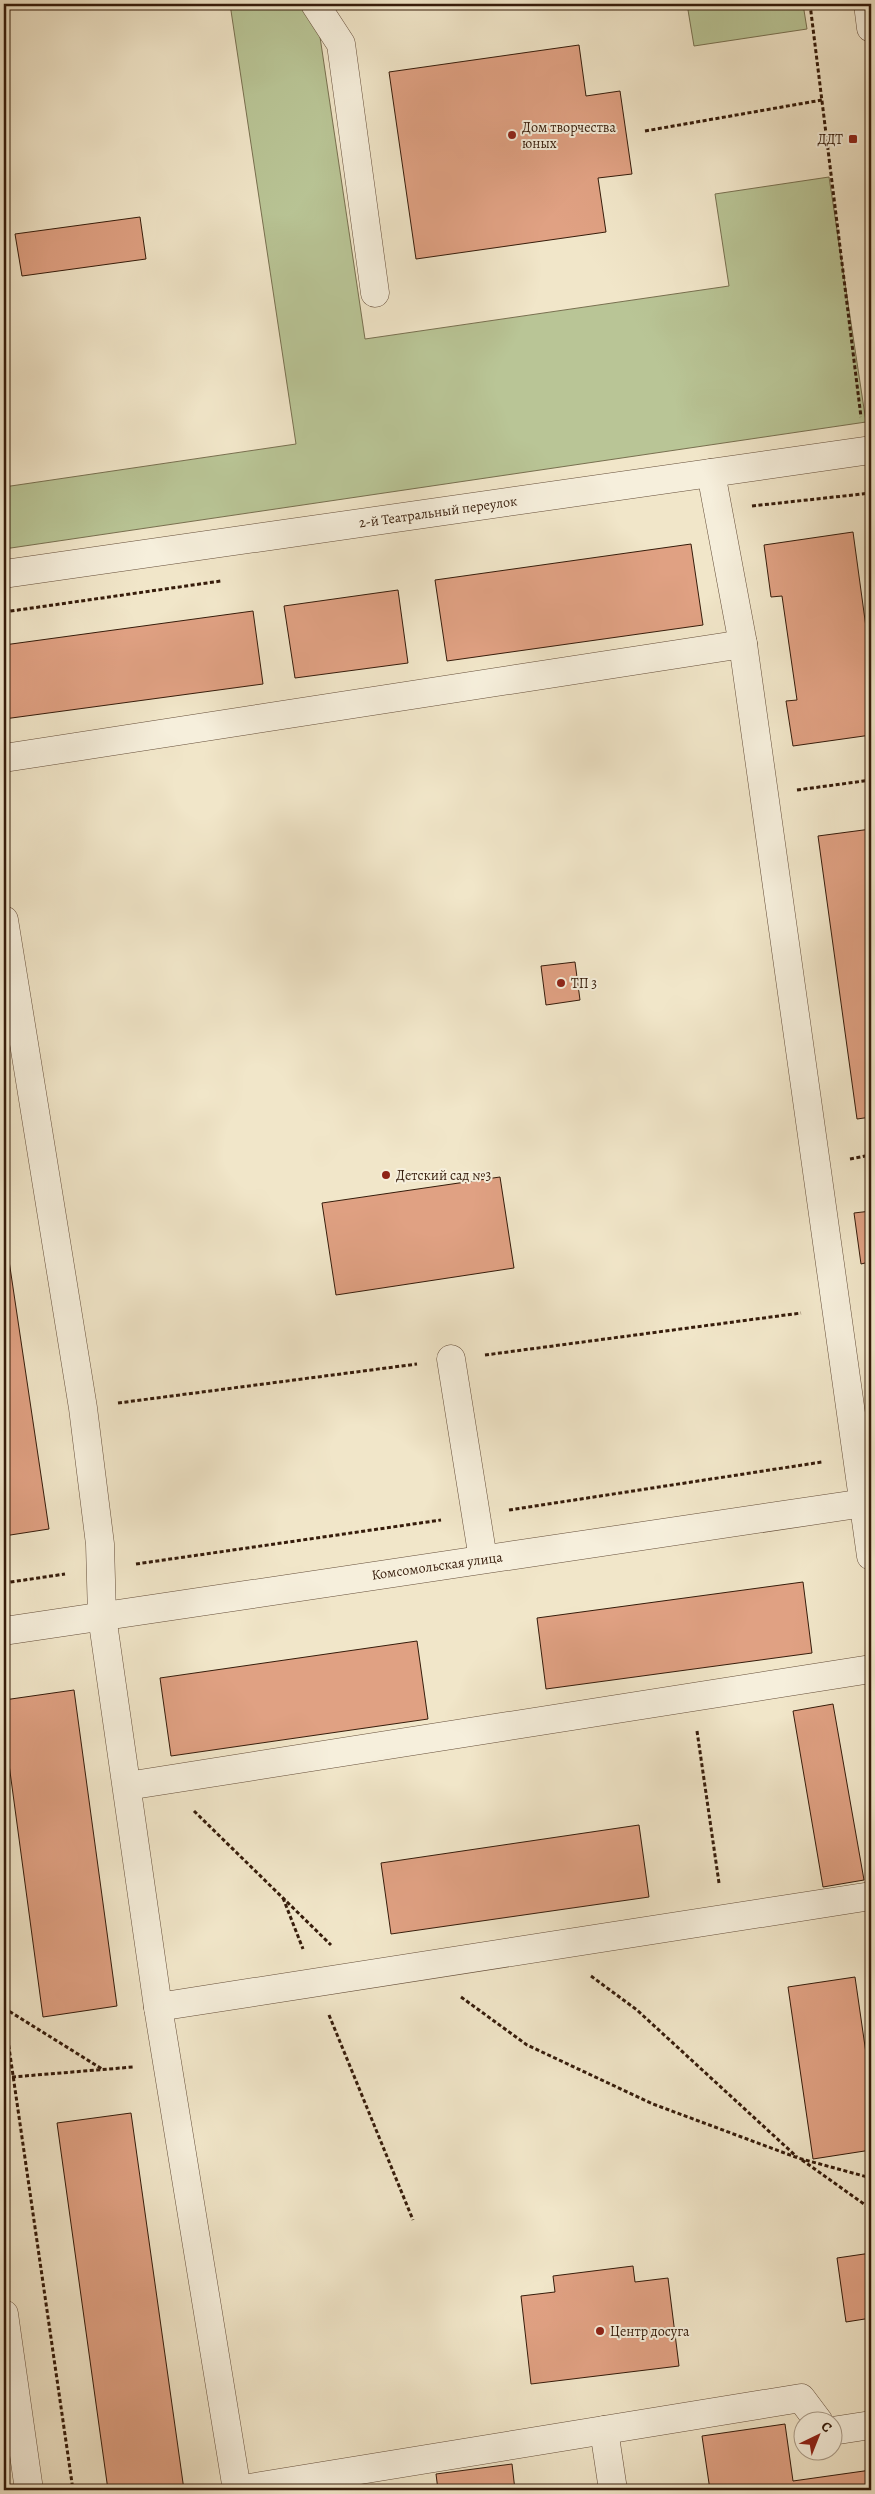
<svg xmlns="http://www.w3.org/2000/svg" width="875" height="2494" font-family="Alegreya,serif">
	<rect width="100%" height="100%" fill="#f1e6c9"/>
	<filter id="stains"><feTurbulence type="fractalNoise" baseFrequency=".004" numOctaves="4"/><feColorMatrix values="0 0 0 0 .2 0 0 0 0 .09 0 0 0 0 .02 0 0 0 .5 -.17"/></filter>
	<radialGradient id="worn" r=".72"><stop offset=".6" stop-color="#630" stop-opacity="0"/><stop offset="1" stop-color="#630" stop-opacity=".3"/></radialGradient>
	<g fill="#b9c596" stroke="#787050">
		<polygon points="230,4 359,4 316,10 365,339 729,286 715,194 829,177 866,422 4,549 4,487 296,444"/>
		<polygon points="687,4 803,4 807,29 694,46"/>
	</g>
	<g fill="#e0a183" stroke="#361c0b">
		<polygon points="579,45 586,96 620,91 632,174 598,178 606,232 416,259 389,72"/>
		<polygon points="140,217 146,259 22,276 15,234"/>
		<polygon points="853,532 871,664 871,735 793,746 786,701 797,700 782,596 771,597 764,545"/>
		<polygon points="691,544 703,625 447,661 435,580"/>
		<polygon points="398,590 408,663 295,678 284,606"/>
		<polygon points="253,611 263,684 4,719 4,645"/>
		<polygon points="871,829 871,1117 857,1119 818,836"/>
		<polygon points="575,962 580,1000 546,1005 541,966"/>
		<polygon points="500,1177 514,1268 336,1295 322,1203"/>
		<polygon points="871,1211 871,1278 869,1262 861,1264 854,1213"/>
		<polygon points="4,1227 49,1529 4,1536"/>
		<polygon points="803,1582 812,1653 546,1689 537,1618"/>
		<polygon points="417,1641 428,1719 171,1756 160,1678"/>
		<polygon points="74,1690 117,2006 43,2017 4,1727 4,1700"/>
		<polygon points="833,1704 864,1880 823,1887 793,1711"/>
		<polygon points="639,1825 649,1897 391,1934 381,1863"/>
		<polygon points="855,1977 871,2088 871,2150 813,2159 788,1987"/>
		<polygon points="131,2113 184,2490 108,2490 57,2123"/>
		<polygon points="871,2253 871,2318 846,2322 837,2258"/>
		<polygon points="633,2266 635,2282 668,2278 679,2366 531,2384 521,2296 555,2292 553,2276"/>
		<polygon points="785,2424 793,2481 871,2470 871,2490 710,2490 702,2436"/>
		<polygon points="512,2464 515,2490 438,2490 436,2474"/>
	</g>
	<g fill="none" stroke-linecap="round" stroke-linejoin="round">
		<g stroke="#654e3a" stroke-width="29">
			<g id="minor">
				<polyline points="315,4 341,44 375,293"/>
				<polyline points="868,4 871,28"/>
				<polyline points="711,473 743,644 871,1556"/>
				<polyline points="4,574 871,450"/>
				<polyline points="4,758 743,644"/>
				<polyline points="4,920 83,1408 100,1544 102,1616 158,2007 237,2490"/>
				<polyline points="451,1359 483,1559"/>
				<polyline points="4,1631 871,1502"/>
				<polyline points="127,1786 871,1669"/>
				<polyline points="158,2007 871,1896"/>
				<polyline points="4,2314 29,2490"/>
				<polyline points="604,2430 613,2490"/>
				<polyline points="832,2431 871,2425"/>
				<polyline points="237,2490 801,2398 819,2422"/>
			</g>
		</g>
		<g stroke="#361c0b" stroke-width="3" stroke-dasharray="4 2.5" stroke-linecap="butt">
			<polyline points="810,4 861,417"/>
			<polyline points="645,131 822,100"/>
			<polyline points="752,506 871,493"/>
			<polyline points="4,612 221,581"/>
			<polyline points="797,790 871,780"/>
			<polyline points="850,1159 871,1155"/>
			<polyline points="485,1355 801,1313"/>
			<polyline points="118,1403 417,1364"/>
			<polyline points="509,1510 822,1462"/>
			<polyline points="136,1564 441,1520"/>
			<polyline points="4,1583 65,1574"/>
			<polyline points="697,1731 719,1883"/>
			<polyline points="194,1811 331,1945"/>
			<polyline points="283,1898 303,1949"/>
			<polyline points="591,1976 637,2010 797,2157"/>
			<polyline points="461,1997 527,2045 653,2104 798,2158 871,2178"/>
			<polyline points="4,2008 102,2069"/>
			<polyline points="4,2013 73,2490"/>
			<polyline points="329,2015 413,2220"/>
			<polyline points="12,2077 133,2067"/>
			<polyline points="802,2160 871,2209"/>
		</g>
		<use href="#minor" stroke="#f6efdc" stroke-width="28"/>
	</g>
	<g fill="#8f2418" stroke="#f6efdc" stroke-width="2">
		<circle cx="512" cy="135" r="5"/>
		<rect x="848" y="134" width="10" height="10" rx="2.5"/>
		<circle cx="561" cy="983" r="5"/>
		<circle cx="386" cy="1175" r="5"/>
		<circle cx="600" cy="2331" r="5"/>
	</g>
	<g text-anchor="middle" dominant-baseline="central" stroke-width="4" stroke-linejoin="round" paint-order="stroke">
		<g font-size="14" fill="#361c0b" stroke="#f6efdc" text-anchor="start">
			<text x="522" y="127">Дом творчества<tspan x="522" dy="16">юных</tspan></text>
			<text x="843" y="139" text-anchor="end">ДДТ</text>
			<text x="571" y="983">ТП 3</text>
			<text x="396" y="1175">Детский сад №3</text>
			<text x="610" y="2331">Центр досуга</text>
		</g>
		<g font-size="14" fill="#361c0b" stroke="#f6efdc">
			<text transform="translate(438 512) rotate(-8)">2-й Театральный переулок</text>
			<text transform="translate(437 1566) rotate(-8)">Комсомольская улица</text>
		</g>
	</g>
	<rect width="875" height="2494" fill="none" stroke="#f1e6c9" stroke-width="20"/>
	<rect x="5" y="5" width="865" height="2484" fill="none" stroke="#361c0b" stroke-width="2.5"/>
	<rect x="10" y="10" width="855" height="2474" fill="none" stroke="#361c0b"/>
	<g transform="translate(818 2436) rotate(43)"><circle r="24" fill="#f6efdc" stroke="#a99b88"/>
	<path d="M0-4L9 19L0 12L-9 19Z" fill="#8f2418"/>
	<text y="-8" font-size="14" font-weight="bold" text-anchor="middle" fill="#361c0b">С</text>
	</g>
	<rect width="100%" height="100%" filter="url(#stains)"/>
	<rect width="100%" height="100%" fill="url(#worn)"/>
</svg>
